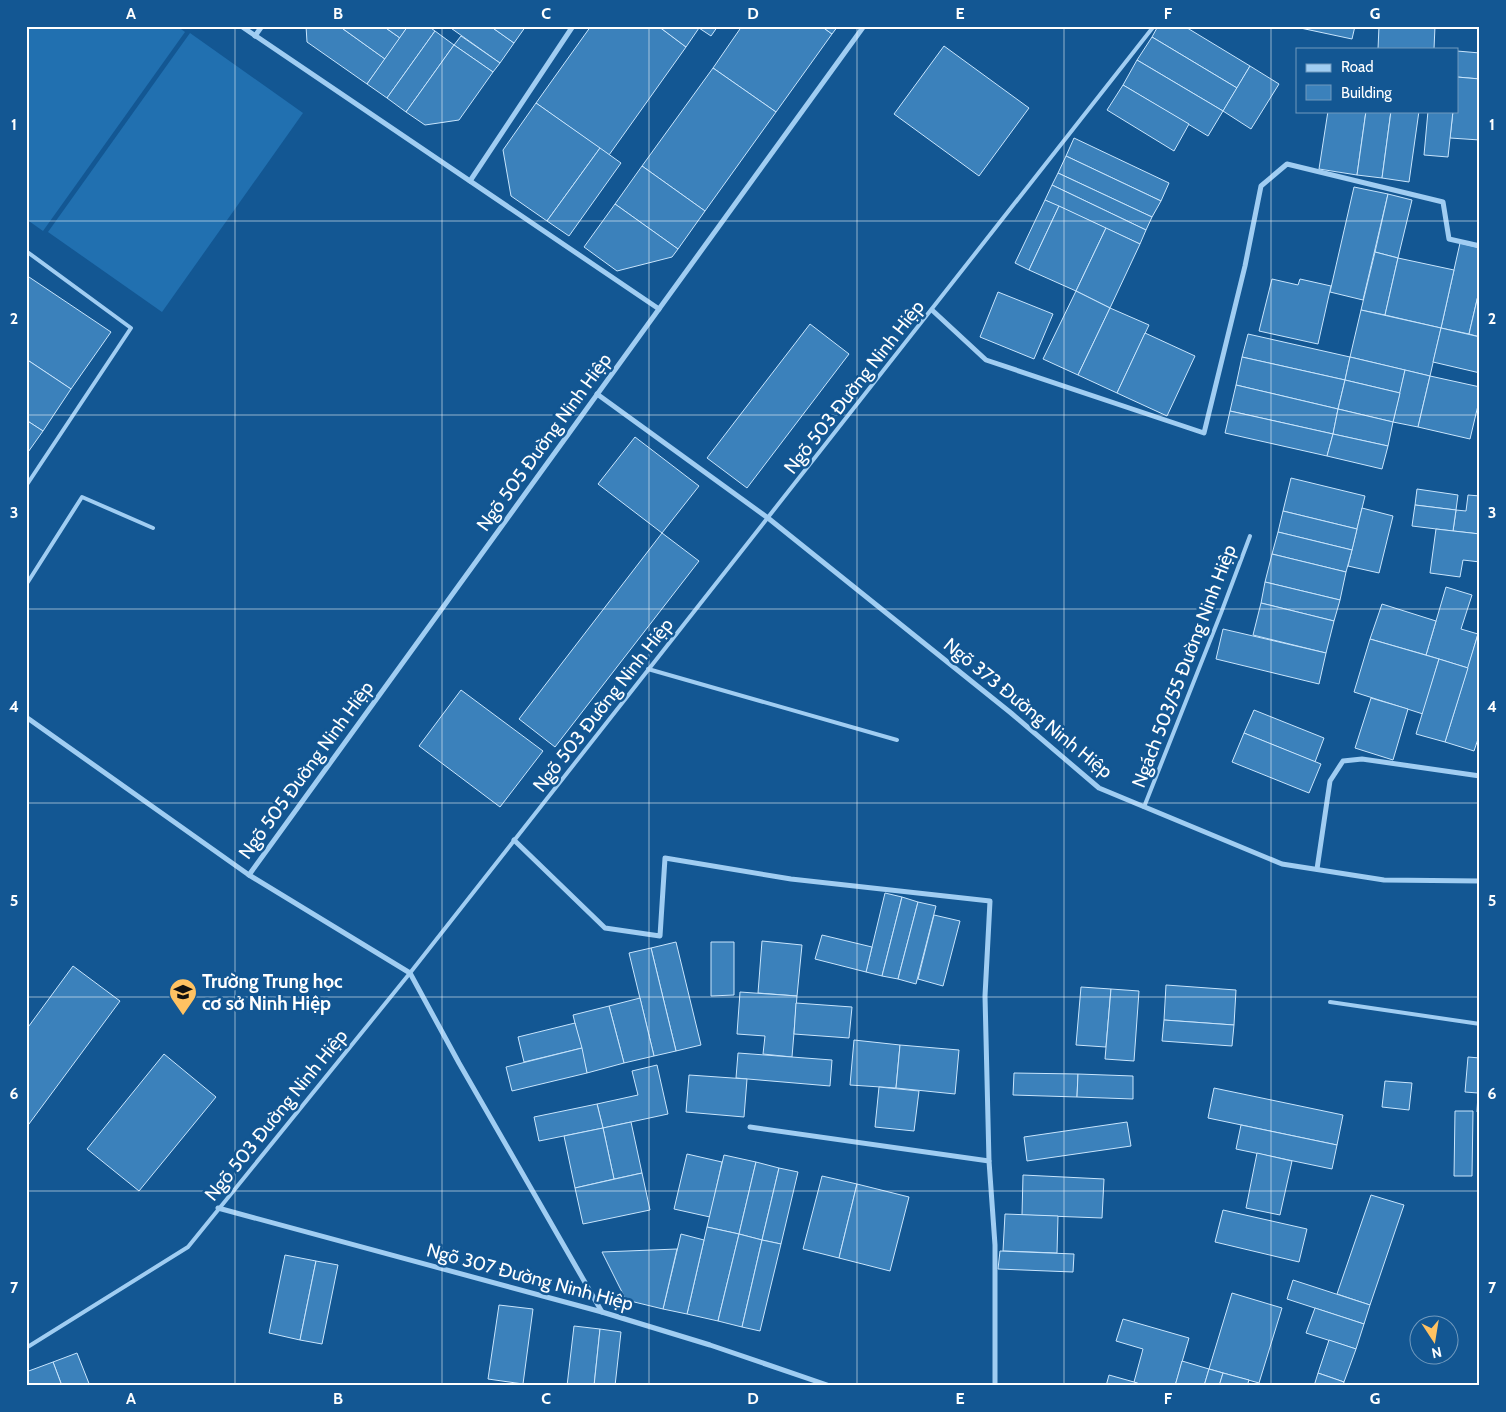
<svg xmlns="http://www.w3.org/2000/svg" width="1506" height="1412" font-family="Cabin,sans-serif">
	<rect width="100%" height="100%" fill="#135793"/>
	<g fill="#2170b0">
		<polygon points="26,26 177,26 185,32 43,231 26,219"/>
		<polygon points="190,33 303,113 162,312 48,232"/>
	</g>
	<g fill="#3b81bb" stroke="#c8e5fd">
		<polygon points="306,26 339,26 385,59 367,84 307,42"/>
		<polygon points="339,26 383,26 400,38 385,59"/>
		<polygon points="383,26 408,26 400,38"/>
		<polygon points="408,26 428,26 435,31 387,98 367,84"/>
		<polygon points="448,26 490,26 514,43 500,63"/>
		<polygon points="490,26 526,26 514,43"/>
		<polygon points="591,26 658,26 686,47 609,155 536,103"/>
		<polygon points="658,26 696,26 699,28 686,47"/>
		<polygon points="696,26 718,26 711,36"/>
		<polygon points="742,26 821,26 832,34 776,112 713,68"/>
		<polygon points="821,26 838,26 832,34"/>
		<polygon points="1158,26 1184,26 1250,66 1237,88 1152,37"/>
		<polygon points="1291,26 1355,26 1352,39"/>
		<polygon points="1379,26 1435,26 1434,49 1378,49"/>
		<polygon points="435,31 454,45 406,112 387,98"/>
		<polygon points="461,36 500,63 493,72 454,45"/>
		<polygon points="1152,37 1237,88 1223,111 1137,60"/>
		<polygon points="454,45 493,72 459,120 425,125 406,112"/>
		<polygon points="944,46 1029,108 979,176 894,114"/>
		<polygon points="1457,51 1480,53 1480,79 1457,77"/>
		<polygon points="1137,60 1223,111 1208,136 1123,85"/>
		<polygon points="1250,66 1279,84 1251,129 1223,111"/>
		<polygon points="713,68 776,112 705,211 642,166"/>
		<polygon points="1457,77 1480,79 1480,140 1450,138 1453,111 1457,111"/>
		<polygon points="1123,85 1189,124 1174,151 1107,110"/>
		<polygon points="536,103 600,148 547,221 511,196 503,150"/>
		<polygon points="1328,111 1366,111 1357,175 1319,169"/>
		<polygon points="1366,111 1391,111 1382,178 1357,175"/>
		<polygon points="1391,111 1419,111 1409,182 1382,178"/>
		<polygon points="1428,111 1453,111 1448,157 1424,155"/>
		<polygon points="1074,138 1169,183 1161,201 1066,156"/>
		<polygon points="600,148 621,163 569,236 547,221"/>
		<polygon points="1066,156 1161,201 1152,217 1058,173"/>
		<polygon points="642,166 705,211 678,249 615,204"/>
		<polygon points="1058,173 1152,217 1146,230 1052,185"/>
		<polygon points="1052,185 1146,230 1140,244 1045,200"/>
		<polygon points="1354,187 1388,194 1363,300 1330,292"/>
		<polygon points="1388,194 1412,200 1398,258 1375,252"/>
		<polygon points="1045,200 1059,206 1029,270 1015,263"/>
		<polygon points="615,204 678,249 672,257 617,271 584,247"/>
		<polygon points="1059,206 1106,228 1076,291 1029,270"/>
		<polygon points="1106,228 1140,244 1110,308 1076,291"/>
		<polygon points="1460,243 1480,248 1480,287 1469,334 1441,328"/>
		<polygon points="1375,252 1398,258 1385,315 1361,310"/>
		<polygon points="1398,258 1454,270 1441,328 1385,315"/>
		<polygon points="26,275 111,332 71,389 26,359"/>
		<polygon points="1272,279 1298,285 1300,279 1331,286 1318,344 1259,331"/>
		<polygon points="1480,287 1480,337 1469,334"/>
		<polygon points="1076,291 1110,308 1078,375 1043,359"/>
		<polygon points="998,292 1053,314 1034,359 980,337"/>
		<polygon points="1110,308 1149,325 1117,393 1078,375"/>
		<polygon points="1361,310 1441,328 1430,376 1350,357"/>
		<polygon points="810,324 849,354 747,488 707,458"/>
		<polygon points="1441,328 1480,337 1480,373 1433,362"/>
		<polygon points="1145,333 1195,356 1167,416 1117,393"/>
		<polygon points="1248,334 1350,357 1345,380 1242,357"/>
		<polygon points="1242,357 1345,380 1338,409 1236,385"/>
		<polygon points="1350,357 1405,370 1400,393 1345,380"/>
		<polygon points="26,359 71,389 43,431 26,420"/>
		<polygon points="1405,370 1430,376 1418,427 1393,422"/>
		<polygon points="1430,376 1480,387 1480,397 1470,439 1418,427"/>
		<polygon points="1345,380 1400,393 1393,422 1338,409"/>
		<polygon points="1236,385 1338,409 1333,434 1230,411"/>
		<polygon points="1338,409 1393,422 1388,446 1333,434"/>
		<polygon points="1230,411 1333,434 1327,456 1225,433"/>
		<polygon points="26,420 43,431 26,455"/>
		<polygon points="1333,434 1388,446 1382,469 1327,456"/>
		<polygon points="635,437 699,486 662,533 598,484"/>
		<polygon points="1291,478 1365,496 1357,529 1283,511"/>
		<polygon points="1417,489 1458,495 1456,510 1415,505"/>
		<polygon points="1468,495 1480,496 1480,534 1453,531 1456,510 1466,511"/>
		<polygon points="1415,505 1456,510 1453,531 1412,526"/>
		<polygon points="1362,508 1393,516 1379,573 1348,566"/>
		<polygon points="1283,511 1357,529 1352,550 1278,532"/>
		<polygon points="1436,529 1480,534 1480,562 1463,560 1460,577 1430,573"/>
		<polygon points="1278,532 1352,550 1346,572 1272,554"/>
		<polygon points="662,533 699,561 555,747 519,719"/>
		<polygon points="1272,554 1346,572 1340,600 1265,582"/>
		<polygon points="1265,582 1340,600 1334,621 1261,603"/>
		<polygon points="1446,587 1472,595 1461,629 1478,634 1468,668 1426,655"/>
		<polygon points="1261,603 1334,621 1326,653 1253,635"/>
		<polygon points="1382,604 1436,621 1426,655 1370,639"/>
		<polygon points="1223,629 1326,653 1319,684 1216,659"/>
		<polygon points="1478,634 1480,635 1480,733 1474,751 1445,742"/>
		<polygon points="1370,639 1439,659 1423,714 1354,692"/>
		<polygon points="1439,659 1468,668 1445,742 1416,734"/>
		<polygon points="461,690 543,751 500,807 419,746"/>
		<polygon points="1371,698 1408,709 1393,760 1355,748"/>
		<polygon points="1254,710 1324,738 1315,762 1244,733"/>
		<polygon points="1244,733 1321,764 1309,793 1232,762"/>
		<polygon points="885,893 902,897 882,976 866,972"/>
		<polygon points="902,897 918,902 898,979 882,976"/>
		<polygon points="918,902 936,906 916,984 898,979"/>
		<polygon points="934,915 960,921 943,986 918,979"/>
		<polygon points="822,935 872,947 866,972 815,959"/>
		<polygon points="762,941 802,945 797,996 758,993"/>
		<polygon points="676,942 701,1045 676,1051 651,948"/>
		<polygon points="711,942 734,942 734,995 711,996"/>
		<polygon points="651,948 676,1051 654,1056 629,953"/>
		<polygon points="73,966 120,1001 26,1128 26,1030"/>
		<polygon points="1166,985 1236,990 1234,1025 1164,1020"/>
		<polygon points="1081,987 1111,989 1106,1047 1076,1045"/>
		<polygon points="1111,989 1139,991 1134,1061 1105,1059"/>
		<polygon points="740,992 797,996 792,1057 763,1054 765,1036 737,1034"/>
		<polygon points="640,998 654,1056 624,1063 609,1006"/>
		<polygon points="796,1003 852,1007 849,1038 794,1034"/>
		<polygon points="609,1006 624,1063 587,1073 573,1015"/>
		<polygon points="1164,1020 1234,1025 1232,1046 1162,1041"/>
		<polygon points="575,1023 582,1048 524,1062 518,1037"/>
		<polygon points="854,1040 900,1045 896,1088 850,1085"/>
		<polygon points="900,1045 959,1050 955,1094 896,1088"/>
		<polygon points="582,1048 587,1073 512,1091 506,1067"/>
		<polygon points="738,1053 832,1060 830,1086 736,1078"/>
		<polygon points="164,1054 216,1097 139,1191 87,1149"/>
		<polygon points="1468,1057 1480,1058 1480,1112 1477,1112 1478,1093 1465,1092"/>
		<polygon points="657,1065 668,1114 603,1128 597,1104 638,1095 632,1071"/>
		<polygon points="1014,1073 1078,1074 1077,1097 1013,1095"/>
		<polygon points="1078,1074 1133,1076 1133,1099 1077,1097"/>
		<polygon points="689,1075 747,1079 744,1117 686,1112"/>
		<polygon points="1385,1081 1412,1083 1409,1110 1382,1107"/>
		<polygon points="879,1087 919,1091 914,1131 875,1127"/>
		<polygon points="1214,1088 1343,1115 1337,1145 1208,1118"/>
		<polygon points="597,1104 603,1128 539,1141 534,1117"/>
		<polygon points="1455,1111 1473,1111 1472,1176 1454,1176"/>
		<polygon points="631,1122 642,1173 614,1179 603,1128"/>
		<polygon points="1127,1122 1131,1146 1027,1161 1024,1137"/>
		<polygon points="1241,1125 1337,1145 1332,1169 1236,1149"/>
		<polygon points="603,1128 614,1179 575,1188 564,1136"/>
		<polygon points="1257,1153 1292,1161 1280,1215 1246,1208"/>
		<polygon points="687,1154 722,1162 710,1217 674,1209"/>
		<polygon points="724,1155 756,1162 739,1234 707,1227"/>
		<polygon points="756,1162 779,1168 762,1240 739,1234"/>
		<polygon points="779,1168 798,1172 781,1244 762,1240"/>
		<polygon points="642,1173 650,1210 583,1224 575,1188"/>
		<polygon points="1023,1175 1104,1179 1102,1218 1022,1215"/>
		<polygon points="822,1176 857,1184 839,1258 803,1249"/>
		<polygon points="857,1184 909,1197 890,1271 839,1258"/>
		<polygon points="1371,1195 1404,1205 1370,1305 1337,1294"/>
		<polygon points="1223,1210 1307,1229 1299,1262 1215,1242"/>
		<polygon points="1005,1214 1058,1216 1057,1253 1003,1251"/>
		<polygon points="707,1227 739,1234 718,1321 687,1314"/>
		<polygon points="681,1234 704,1240 687,1314 663,1309"/>
		<polygon points="739,1234 762,1240 742,1327 718,1321"/>
		<polygon points="762,1240 781,1244 760,1331 742,1327"/>
		<polygon points="677,1249 663,1309 626,1300 602,1252"/>
		<polygon points="1000,1251 1074,1254 1073,1272 998,1269"/>
		<polygon points="285,1255 316,1261 300,1340 269,1333"/>
		<polygon points="316,1261 338,1265 322,1344 300,1340"/>
		<polygon points="1293,1280 1370,1305 1364,1324 1287,1299"/>
		<polygon points="1232,1293 1282,1308 1259,1383 1209,1369"/>
		<polygon points="499,1305 533,1309 523,1384 488,1379"/>
		<polygon points="1315,1308 1364,1324 1356,1349 1306,1333"/>
		<polygon points="1123,1319 1189,1338 1175,1386 1145,1386 1134,1382 1143,1349 1116,1341"/>
		<polygon points="574,1326 600,1329 594,1386 567,1386"/>
		<polygon points="600,1329 621,1332 615,1386 594,1386"/>
		<polygon points="1329,1340 1356,1349 1344,1382 1318,1373"/>
		<polygon points="77,1353 90,1386 62,1386 53,1362"/>
		<polygon points="1182,1361 1209,1369 1204,1386 1175,1386"/>
		<polygon points="53,1362 62,1386 28,1386 26,1372"/>
		<polygon points="1209,1369 1223,1373 1219,1386 1204,1386"/>
		<polygon points="1223,1373 1249,1380 1247,1386 1219,1386"/>
		<polygon points="1318,1373 1344,1382 1343,1386 1314,1386"/>
		<polygon points="1109,1375 1134,1382 1145,1386 1106,1386"/>
	</g>
	<g fill="none" stroke-linecap="round" stroke-linejoin="round">
		<g stroke="#a0cdf2" stroke-width="4">
			<polyline points="26,251 131,328 26,486"/>
			<polyline points="26,585 82,497 153,528"/>
			<polyline points="648,669 897,740"/>
			<polyline points="1144,807 1221,613 1250,536"/>
			<polyline points="1330,1002 1480,1024"/>
			<polyline points="26,1348 188,1247 410,973 1154,26"/>
		</g>
		<g stroke="#a0cdf2" stroke-width="5">
			<polyline points="241,26 659,309"/>
			<polyline points="255,36 262,26"/>
			<polyline points="470,181 573,26"/>
			<polyline points="932,310 986,360 1204,433 1245,266 1261,186 1287,164 1443,202 1449,239 1480,246"/>
			<polyline points="597,394 768,518 1011,713 1099,788 1282,864 1384,880 1480,881"/>
			<polyline points="26,717 249,875 410,973 459,1063 602,1312"/>
			<polyline points="514,840 605,928 660,936 665,858 791,879 990,901 985,996 989,1161"/>
			<polyline points="1317,869 1330,781 1343,761 1362,759 1480,776"/>
			<polyline points="249,875 864,26"/>
			<polyline points="750,1127 989,1161 995,1245 995,1386"/>
			<polyline points="218,1208 602,1312 710,1345 830,1386"/>
		</g>
	</g>
	<path fill="none" stroke="#fff" stroke-width="1" stroke-opacity="0.55" d="M 235,26 L 235,1386M 442,26 L 442,1386M 649,26 L 649,1386M 857,26 L 857,1386M 1064,26 L 1064,1386M 1271,26 L 1271,1386M 26,221 L 1480,221M 26,415 L 1480,415M 26,609 L 1480,609M 26,803 L 1480,803M 26,997 L 1480,997M 26,1191 L 1480,1191"/>
	<defs>
		<g id="school-pin" transform="scale(1.4375)"><path d="M0 17L-7.5 6A9.5 9.5 0 1 1 7.5 6Z" fill="#ffc262" stroke="#135793"/><path d="M0-5L7-2L0 1L-7-2ZM-4 1L0 2.5L4 1V4Q0 6-4 4Z" fill="#111"/></g>
	</defs>
	<g fill-rule="evenodd">
		<use href="#school-pin" x="183" y="992"/>
	</g>
	<g text-anchor="middle" dominant-baseline="central" stroke-width="5" stroke-linejoin="round" paint-order="stroke">
		<g font-size="19" fill="#fff" stroke="#135793">
			<text transform="translate(854 387) rotate(-52)">Ngõ 503 Đường Ninh Hiệp</text>
			<text transform="translate(544 442) rotate(-54)">Ngõ 505 Đường Ninh Hiệp</text>
			<text transform="translate(1184 666) rotate(-69)">Ngách 503/55 Đường Ninh Hiệp</text>
			<text transform="translate(603 705) rotate(-52)">Ngõ 503 Đường Ninh Hiệp</text>
			<text transform="translate(1028 708) rotate(39)">Ngõ 373 Đường Ninh Hiệp</text>
			<text transform="translate(306 770) rotate(-54)">Ngõ 505 Đường Ninh Hiệp</text>
			<text transform="translate(276 1115) rotate(-51)">Ngõ 503 Đường Ninh Hiệp</text>
			<text transform="translate(530 1277) rotate(15)">Ngõ 307 Đường Ninh Hiệp</text>
		</g>
		<g font-size="19" font-weight="bold" fill="#fff" stroke="#135793" text-anchor="start">
			<text x="202" y="981">Trường Trung học<tspan x="202" dy="22">cơ sở Ninh Hiệp</tspan></text>
		</g>
	</g>
	<rect width="1506" height="1412" fill="none" stroke="#135793" stroke-width="55"/>
	<rect x="1296" y="48" width="162" height="65" fill="#135793" stroke="#719abe"/>
	<rect x="1306" y="64" width="25" height="8" fill="#a0cdf2" stroke="#719abe"/>
	<text x="1341" y="72" font-size="15" fill="#ffffff">Road</text>
	<rect x="1306" y="85" width="25" height="15" fill="#3b81bb" stroke="#719abe"/>
	<text x="1341" y="98" font-size="15" fill="#ffffff">Building</text>
	<g transform="translate(1434 1340) rotate(168)"><circle r="24" fill="#135793" stroke="#719abe"/>
	<path d="M0-4L9 19L0 12L-9 19Z" fill="#ffc262"/>
	<text y="-8" font-size="14" font-weight="bold" text-anchor="middle" fill="#ffffff">N</text>
	</g>
	<rect x="28" y="28" width="1450" height="1356" fill="none" stroke="#fff" stroke-width="2"/>
	<g font-size="16" text-anchor="middle" font-weight="bold" fill="#fff">
		<text x="131" y="19">A</text>
		<text x="338" y="19">B</text>
		<text x="546" y="19">C</text>
		<text x="753" y="19">D</text>
		<text x="960" y="19">E</text>
		<text x="1168" y="19">F</text>
		<text x="1375" y="19">G</text>
		<text x="14" y="130">1</text>
		<text x="1492" y="130">1</text>
		<text x="14" y="324">2</text>
		<text x="1492" y="324">2</text>
		<text x="14" y="518">3</text>
		<text x="1492" y="518">3</text>
		<text x="14" y="712">4</text>
		<text x="1492" y="712">4</text>
		<text x="14" y="906">5</text>
		<text x="1492" y="906">5</text>
		<text x="14" y="1099">6</text>
		<text x="1492" y="1099">6</text>
		<text x="14" y="1293">7</text>
		<text x="1492" y="1293">7</text>
		<text x="131" y="1404">A</text>
		<text x="338" y="1404">B</text>
		<text x="546" y="1404">C</text>
		<text x="753" y="1404">D</text>
		<text x="960" y="1404">E</text>
		<text x="1168" y="1404">F</text>
		<text x="1375" y="1404">G</text>
	</g>
</svg>
